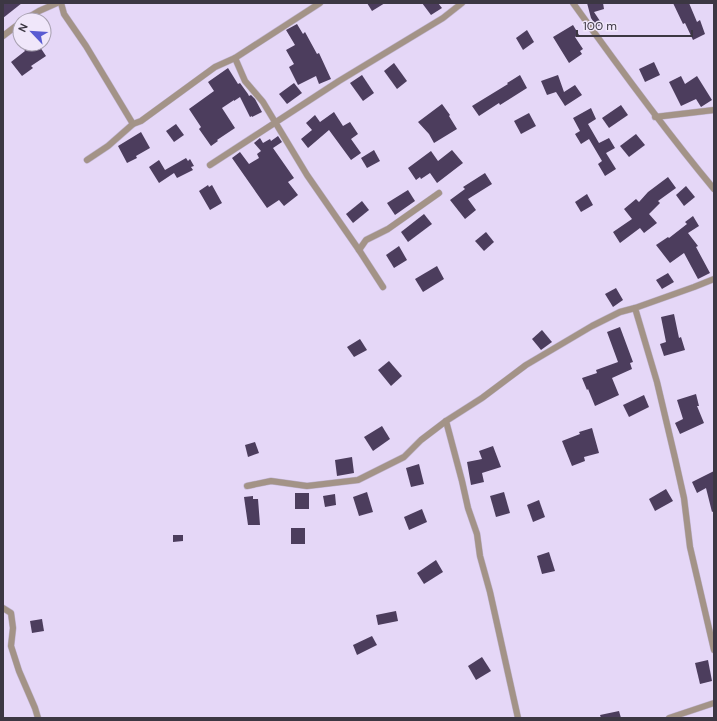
<svg xmlns="http://www.w3.org/2000/svg" width="717" height="721" font-family="'DM Sans',sans-serif">
	<rect width="100%" height="100%" fill="#e5d7f7"/>
	<g fill="#4c3d5d">
		<polygon points="3,3 22,3 3,18"/>
		<polygon points="367,3 385,3 372,11"/>
		<polygon points="422,3 438,3 442,8 431,15"/>
		<polygon points="587,3 603,3 604,9 594,12 602,24 597,27 591,18"/>
		<polygon points="673,3 689,3 697,22 700,20 705,34 693,40 685,23 683,24"/>
		<polygon points="297,24 303,34 305,32 317,54 319,53 331,79 319,84 316,76 298,85 289,67 294,64 286,50 295,45 286,30"/>
		<polygon points="573,25 579,35 575,37 583,49 580,51 582,54 569,63 553,37"/>
		<polygon points="527,30 534,42 523,50 516,38"/>
		<polygon points="20,44 38,44 46,56 31,66 33,68 22,76 11,62 25,51"/>
		<polygon points="654,62 660,75 645,82 639,69"/>
		<polygon points="394,63 407,81 397,89 384,71"/>
		<polygon points="228,68 238,84 240,83 248,94 249,96 251,95 255,99 262,112 252,117 252,116 250,117 240,97 234,101 234,100 222,108 235,128 217,140 218,141 211,146 199,129 201,127 189,109 214,91 208,82"/>
		<polygon points="362,75 374,93 363,101 350,83"/>
		<polygon points="520,75 527,88 500,105 499,103 479,116 472,106 508,84 507,83"/>
		<polygon points="558,75 564,92 575,85 582,95 565,106 556,92 547,95 541,81"/>
		<polygon points="681,76 685,84 697,76 712,100 701,107 696,99 681,106 669,82"/>
		<polygon points="294,83 302,93 287,104 279,94"/>
		<polygon points="442,104 450,115 449,116 457,129 434,143 429,134 418,122"/>
		<polygon points="621,105 628,115 609,128 602,118"/>
		<polygon points="591,108 596,119 588,124 599,143 609,138 615,148 606,153 616,169 605,176 598,164 602,161 589,139 581,144 575,134 580,131 573,118"/>
		<polygon points="334,112 343,126 350,122 358,134 351,139 361,153 351,160 329,130 308,148 301,139 312,130 306,123 315,115 320,122"/>
		<polygon points="529,113 536,126 521,134 514,121"/>
		<polygon points="176,124 184,135 174,142 166,131"/>
		<polygon points="141,132 150,148 136,156 137,158 127,163 118,146"/>
		<polygon points="636,134 645,145 629,157 620,146"/>
		<polygon points="278,136 282,142 273,148 294,178 288,182 298,195 284,206 279,200 267,208 232,158 240,152 249,164 259,158 257,154 261,151 254,143 260,138 263,143 270,139 271,141"/>
		<polygon points="374,150 380,161 367,168 361,158"/>
		<polygon points="452,150 463,163 437,183 430,173 421,179 420,177 416,180 408,168 431,151 438,161"/>
		<polygon points="186,158 188,161 190,159 194,166 191,167 193,170 177,178 174,173 159,183 149,167 159,160 165,170"/>
		<polygon points="485,173 492,184 468,199 476,210 465,219 450,200 465,189 463,187"/>
		<polygon points="668,177 676,188 658,201 660,203 649,214 657,223 644,233 640,228 620,243 613,232 632,219 624,209 636,199 639,202 648,192"/>
		<polygon points="208,185 209,187 212,185 222,203 210,210 199,191"/>
		<polygon points="686,186 695,197 684,206 676,195"/>
		<polygon points="408,190 415,201 395,215 387,203"/>
		<polygon points="587,194 593,205 581,212 575,202"/>
		<polygon points="362,201 369,210 353,223 346,214"/>
		<polygon points="424,214 432,224 408,242 401,232"/>
		<polygon points="693,216 699,226 688,233 698,246 696,247 710,273 698,279 684,253 670,263 656,245 668,237 669,238 687,224 685,222"/>
		<polygon points="486,232 494,242 484,251 475,241"/>
		<polygon points="399,246 407,260 394,268 386,255"/>
		<polygon points="437,266 444,279 423,292 415,279"/>
		<polygon points="668,273 674,282 662,289 656,280"/>
		<polygon points="616,288 623,300 613,307 605,294"/>
		<polygon points="674,314 679,338 681,337 685,350 664,356 660,344 666,342 661,317"/>
		<polygon points="620,327 633,362 630,363 632,369 612,378 619,395 595,406 588,389 587,390 582,378 597,373 596,370 618,362 607,332"/>
		<polygon points="542,330 552,342 541,350 532,339"/>
		<polygon points="360,339 367,350 354,357 347,347"/>
		<polygon points="389,361 402,376 391,386 378,370"/>
		<polygon points="696,394 699,406 697,406 704,423 680,434 675,423 683,419 677,400"/>
		<polygon points="644,395 649,407 629,417 623,405"/>
		<polygon points="382,426 390,439 373,451 364,437"/>
		<polygon points="592,428 599,453 584,457 585,461 572,466 562,441 580,434 579,432"/>
		<polygon points="255,442 259,453 248,457 245,445"/>
		<polygon points="493,446 501,467 482,473 484,482 471,485 467,462 482,459 479,451"/>
		<polygon points="352,457 354,473 337,476 335,460"/>
		<polygon points="419,464 424,484 411,487 406,468"/>
		<polygon points="714,471 714,511 712,512 706,488 697,493 692,482"/>
		<polygon points="666,489 673,501 655,511 649,499"/>
		<polygon points="367,492 373,512 359,516 353,497"/>
		<polygon points="504,492 510,513 496,517 490,496"/>
		<rect x="295" y="493" width="14" height="16"/>
		<polygon points="335,494 336,505 325,507 323,496"/>
		<polygon points="253,496 253,499 258,499 260,525 248,525 244,497"/>
		<polygon points="539,500 545,517 533,522 527,505"/>
		<polygon points="422,509 427,522 409,530 404,517"/>
		<rect x="291" y="528" width="14" height="16"/>
		<polygon points="173,535 183,535 183,541 173,542"/>
		<polygon points="549,552 555,571 542,574 537,556"/>
		<polygon points="436,560 443,572 424,584 417,573"/>
		<polygon points="396,611 398,621 378,625 376,615"/>
		<polygon points="42,619 44,631 32,633 30,621"/>
		<polygon points="372,636 377,645 357,655 353,645"/>
		<polygon points="482,657 491,671 476,680 468,666"/>
		<polygon points="708,660 712,681 700,684 695,663"/>
		<polygon points="619,711 621,718 601,718 600,715"/>
	</g>
	<g fill="none" stroke-linecap="round" stroke-linejoin="round">
		<g stroke="#c0b4cf" stroke-width="7">
			<g id="street">
				<polyline points="61,3 64,14 86,46 133,124"/>
				<path d="M 573,3 C 618,66 664,129 714,189"/>
				<polyline points="24,20 39,11 57,3"/>
				<polyline points="3,36 20,23"/>
				<polyline points="235,58 245,81 263,102 307,175 359,250 383,287"/>
				<polyline points="655,117 714,110"/>
				<polyline points="87,160 108,146 133,124 141,121 215,67 235,58 320,3"/>
				<polyline points="210,165 339,81 443,18 462,3"/>
				<polyline points="359,250 366,240 388,229 439,193"/>
				<polyline points="714,279 694,287 635,308 657,382 675,458 684,498 690,547 714,650"/>
				<polyline points="446,421 462,481 468,508 477,534 480,556 490,592 518,718"/>
				<polyline points="247,486 271,481 307,486 358,480 404,457 421,440 446,421 482,398 526,365 592,326 620,312 635,308"/>
				<polyline points="3,608 11,613 13,628 11,646 19,671 35,708 38,718"/>
				<polyline points="669,718 714,703"/>
			</g>
		</g>
		<use href="#street" stroke="#a39387" stroke-width="6"/>
	</g>
	<rect width="717" height="721" fill="none" stroke="#3c3743" stroke-width="8"/>
	<g transform="translate(32 32) rotate(295)"><circle r="19" fill="#f0e7fa" stroke="#a8a1b1"/>
	<path d="M0-3L7 15L0 10L-7 15Z" fill="#595bd2"/>
	<text y="-6" font-size="11" font-weight="bold" text-anchor="middle" fill="#3c3743">N</text>
	</g>
	<path d="M577 30v6h115v-6" fill="none" stroke="#3c3743" stroke-width="2"/>
	<text x="583" y="30" font-size="12" fill="#3c3743" stroke="#f0e7fa" stroke-width="3" paint-order="stroke">100 m</text>
</svg>
